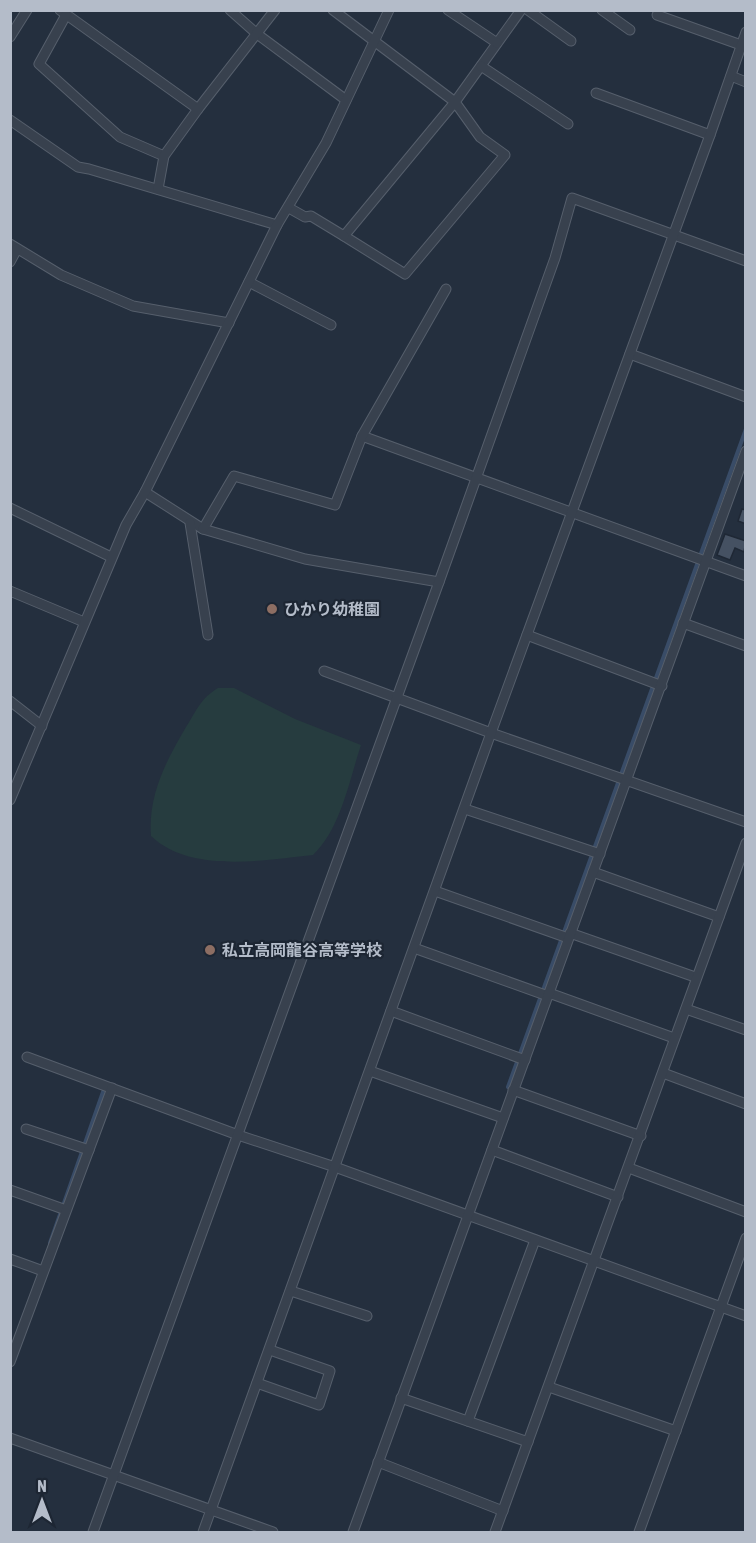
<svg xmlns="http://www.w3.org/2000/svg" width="756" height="1543" font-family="'Asap Condensed','Noto Sans JP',sans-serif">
	<rect width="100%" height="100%" fill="#242f3e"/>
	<path fill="#263c3f" d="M 218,688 L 234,688 L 295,719 L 361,745 C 349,781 341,828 313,855 C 264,860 191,874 151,836 C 148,795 166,761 186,727 C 197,710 200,699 218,688 Z"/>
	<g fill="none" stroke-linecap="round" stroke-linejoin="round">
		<g stroke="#394c67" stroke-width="4">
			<polyline points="508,1087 746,429"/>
			<polyline points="50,1243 103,1092"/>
		</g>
	</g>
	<g fill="#455162" stroke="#1f2835" stroke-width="1.5">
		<polygon points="742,509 746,510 746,524 738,521"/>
		<polygon points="725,534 746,541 744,552 735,548 730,560 717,555"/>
	</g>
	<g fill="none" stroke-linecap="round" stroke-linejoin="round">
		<g stroke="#565f6c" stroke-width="11">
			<g id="street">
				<polyline points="60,10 198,109"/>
				<polyline points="230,10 257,34 346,100"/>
				<polyline points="333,10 455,102 480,137 505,155 405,274 344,236 455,102 521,10"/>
				<polyline points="448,10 497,43"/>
				<polyline points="528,10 571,41"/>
				<polyline points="602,10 630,30"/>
				<polyline points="66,15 39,64 120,137 164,156"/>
				<polyline points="657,15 741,45"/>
				<polyline points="10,37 27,10"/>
				<polyline points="481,66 568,124"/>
				<polyline points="731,76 746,82"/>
				<polyline points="596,93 710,135"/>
				<polyline points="10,120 78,167 89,169 277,225"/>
				<polyline points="158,189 164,156 198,109 275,10"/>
				<polyline points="289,208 305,217 311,216 344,236"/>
				<polyline points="10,244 61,275 133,306 229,323"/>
				<polyline points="10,262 17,249"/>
				<polyline points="249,282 331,325"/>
				<polyline points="630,354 746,397"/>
				<polyline points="362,436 746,576"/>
				<polyline points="145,492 203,529 305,559 439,582"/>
				<polyline points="10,508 111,557"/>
				<polyline points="190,523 208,635"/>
				<polyline points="203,529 234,476 335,505 362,436 446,289"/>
				<polyline points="10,591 84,622"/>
				<polyline points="683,623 746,646"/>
				<polyline points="527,635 662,686"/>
				<polyline points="324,671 491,733 746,822"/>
				<polyline points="10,701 42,726"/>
				<polyline points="10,800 126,525 145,492 277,225 326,143 389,10"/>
				<polyline points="465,809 600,854"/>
				<polyline points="593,872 719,917"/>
				<polyline points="435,891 568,938"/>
				<polyline points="570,933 695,977"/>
				<polyline points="414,948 548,996"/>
				<polyline points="549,993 674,1038"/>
				<polyline points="686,1009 746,1030"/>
				<polyline points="391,1011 525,1060"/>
				<polyline points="27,1057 238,1135 335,1167 746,1316"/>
				<polyline points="370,1071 503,1118"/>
				<polyline points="663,1073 746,1104"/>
				<polyline points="513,1090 641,1136"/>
				<polyline points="26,1129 89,1150"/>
				<polyline points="492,1150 618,1197"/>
				<polyline points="629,1168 746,1212"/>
				<polyline points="10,1190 66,1210"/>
				<polyline points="10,1259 43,1271"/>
				<polyline points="291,1291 367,1316"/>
				<polyline points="10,1362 112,1088"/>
				<polyline points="257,1383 319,1405 330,1371 270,1350"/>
				<polyline points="549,1387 676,1431"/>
				<polyline points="401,1398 528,1442"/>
				<polyline points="468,1421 535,1240"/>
				<polyline points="10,1438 273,1532"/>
				<polyline points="378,1462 503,1511"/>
				<polyline points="93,1532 439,582 555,258 572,198 746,261"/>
				<polyline points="203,1532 491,733 710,135 746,32"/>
				<polyline points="353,1532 746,451"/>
				<polyline points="495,1532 746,843"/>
				<polyline points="639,1532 746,1238"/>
			</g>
		</g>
		<use href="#street" stroke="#38414e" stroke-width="9"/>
	</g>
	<g fill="#8d6e63" stroke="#1d2633" stroke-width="2">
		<circle cx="272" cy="609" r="6"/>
		<circle cx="210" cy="950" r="6"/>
	</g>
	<g text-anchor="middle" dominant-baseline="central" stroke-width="4.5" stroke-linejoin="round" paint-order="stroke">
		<g font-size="16" font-weight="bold" fill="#b4bcc9" stroke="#1d2633" text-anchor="start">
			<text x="284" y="609">ひかり幼稚園</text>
			<text x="222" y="950">私立高岡龍谷高等学校</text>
		</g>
	</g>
	<rect width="756" height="1543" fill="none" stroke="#b4bcc9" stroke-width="24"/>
	<g transform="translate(42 1501)" stroke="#1d2633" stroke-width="4.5" paint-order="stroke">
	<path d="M0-4.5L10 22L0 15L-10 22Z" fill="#b4bcc9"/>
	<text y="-9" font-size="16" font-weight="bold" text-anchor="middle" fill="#b4bcc9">N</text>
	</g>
</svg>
